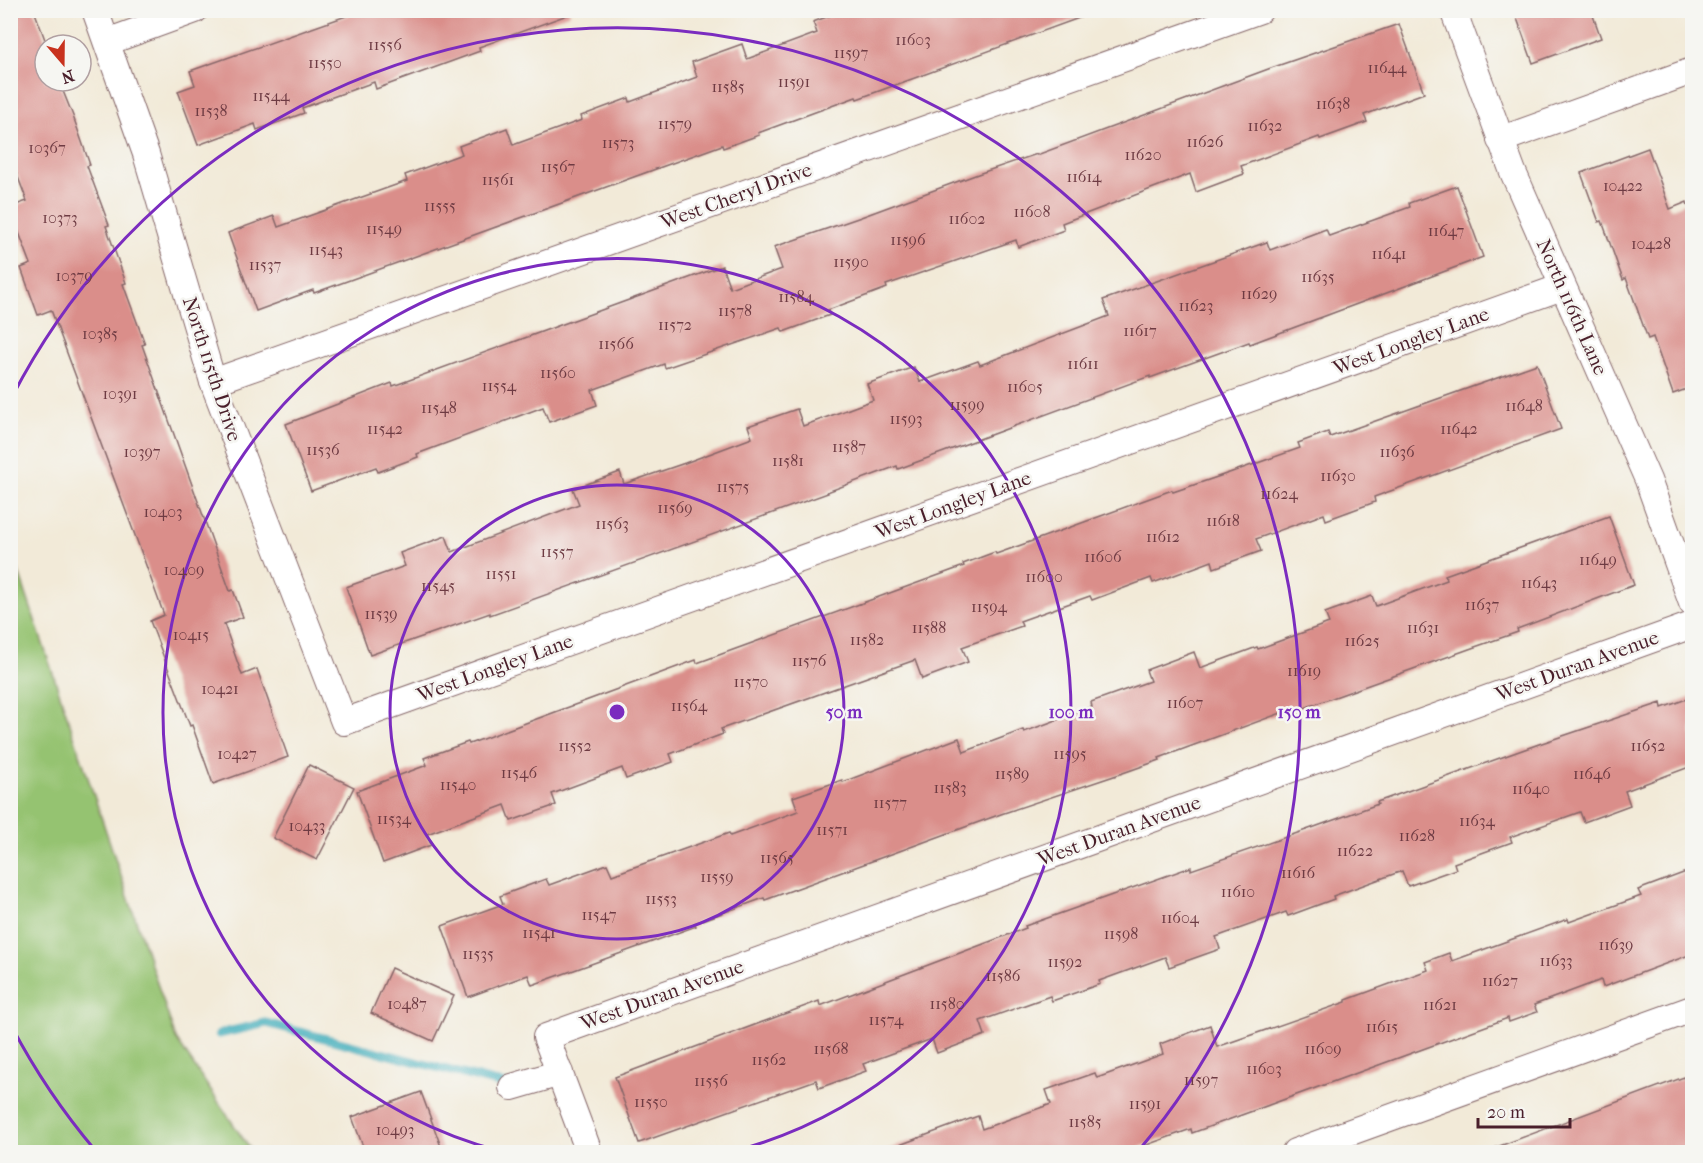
<svg xmlns="http://www.w3.org/2000/svg" width="1703" height="1163" font-family="'IM FELL French Canon',serif">
	<rect width="100%" height="100%" fill="#f6f6f2"/>
	<filter id="ink" filterUnits="userSpaceOnUse"><feTurbulence type="fractalNoise" baseFrequency=".0167" numOctaves="2"/><feDisplacementMap in="SourceGraphic" scale="12" xChannelSelector="R" yChannelSelector="G"/><feConvolveMatrix kernelMatrix="1 2 1 2 8 2 1 2 1" color-interpolation-filters="sRGB"/></filter>
	<filter id="wash" filterUnits="userSpaceOnUse"><feTurbulence type="fractalNoise" baseFrequency=".008" numOctaves="4" result="noise"/><feDisplacementMap in="SourceGraphic" scale="24" xChannelSelector="R" yChannelSelector="G"/><feGaussianBlur stdDeviation="1.35" result="paint"/><feColorMatrix in="noise" values="0 0 0 0 0 0 0 0 0 0 0 0 0 0 0 0 0 1.4 0 .05"/><feComposite in="paint" operator="in"/></filter>
	<g filter="url(#wash)">
		<rect width="100%" height="100%" fill="#f2ead8"/>
		<polygon fill="#95c371" stroke="#70714e" stroke-width="1.5" points="11,549 176,1039 252,1152 11,1152"/>
		<g fill="none" stroke-linecap="round" stroke-linejoin="round">
			<polyline stroke="#3dacba" stroke-width="9" points="219,1034 266,1023 509,1086"/>
		</g>
		<g id="blocks">
			<g fill="#da8e8a">
				<polygon points="10,10 34,10 47,45 45,45 45,81 59,81 73,116 90,165 87,166 109,225 106,226 126,283 123,284 145,344 142,345 230,591 233,590 243,617 224,624 242,675 257,669 288,757 213,784 192,725 190,726 150,621 164,615 139,546 51,310 38,315 21,268 31,264 10,209 10,207 27,201 10,156"/>
				<polygon points="348,10 569,10 570,14 479,47 480,51 376,89 374,82 302,108 304,113 257,130 255,124 198,145 178,91 195,85 190,71 349,15"/>
				<polygon points="845,10 1089,10 1090,14 857,99 856,97 758,133 759,135 723,148 722,145 314,293 313,290 256,311 228,233 274,216 278,227 407,181 405,175 462,154 459,146 507,128 513,145 582,120 581,116 629,98 630,102 697,77 692,62 742,44 747,59 817,33 813,22"/>
				<polygon points="1514,10 1591,10 1601,38 1533,63"/>
				<polygon points="1399,24 1424,93 1364,115 1367,122 1320,139 1319,137 1241,166 1244,174 1196,192 1190,174 1062,223 1064,230 1018,247 1016,240 886,285 887,288 828,310 830,315 783,332 781,328 665,368 664,364 592,390 597,405 549,422 543,407 417,454 418,457 378,472 376,467 311,491 286,424 392,383 393,386 722,266 730,288 782,269 774,247 861,217 978,174 1037,154 1037,155 1271,68"/>
				<polygon points="1648,148 1670,209 1687,202 1692,219 1692,387 1673,394 1653,337 1648,339 1626,278 1623,280 1602,221 1599,222 1581,173"/>
				<polygon points="1457,186 1483,257 1250,344 1249,342 1150,378 1150,376 898,469 897,466 827,492 828,493 490,615 490,613 370,655 346,587 405,566 400,553 446,536 452,552 579,504 573,489 620,472 624,484 685,463 752,438 748,426 797,409 803,426 873,400 867,384 914,367 920,382 978,361 980,365 1109,316 1103,300 1267,242 1270,250 1326,229 1329,236 1410,207 1409,203"/>
				<polygon points="1537,364 1561,429 1374,497 1375,502 1326,520 1324,514 1256,539 1261,551 1214,568 1212,561 1153,583 1151,578 1092,600 1090,596 1020,621 1022,626 962,647 968,662 922,679 915,660 721,729 723,734 670,754 673,762 626,779 622,768 552,794 556,805 511,821 505,805 427,834 431,845 383,863 357,791 427,765 424,758 468,742 469,744 696,660 697,663 964,566 963,564 995,552 996,554 1038,539 1172,490 1173,492 1232,472 1300,448 1298,443 1328,432 1330,437"/>
				<polygon points="1609,516 1634,585 1517,629 1518,632 1472,648 1293,712 1292,709 1159,758 1160,760 1117,775 1001,814 765,900 764,898 695,923 696,926 591,964 532,985 528,975 468,997 442,926 503,904 500,896 546,879 549,885 607,864 612,875 729,833 730,836 798,811 793,797 842,780 843,782 959,738 964,752 1023,730 1024,732 1092,707 1091,702 1150,681 1146,670 1194,652 1200,668 1257,647 1258,649 1329,623 1325,613 1372,596 1376,606 1447,580 1445,575"/>
				<polygon points="1692,697 1692,766 1625,791 1630,805 1584,822 1580,812 1510,837 1512,842 1454,863 1456,869 1408,886 1402,871 1333,896 1334,899 1288,916 1286,912 1216,937 1220,949 1169,967 1165,957 1099,981 1100,984 1052,1001 1050,996 980,1021 985,1035 937,1053 932,1039 863,1064 866,1071 819,1088 816,1080 639,1143 615,1077 819,1001 820,1006 1026,928 1025,926 1191,867 1191,870 1309,829 1378,804 1377,802 1539,744 1661,703 1662,708"/>
				<polygon points="309,765 354,787 317,860 273,838"/>
				<polygon points="1686,872 1692,891 1692,954 1603,987 1601,980 1534,1005 1537,1012 1509,1022 1508,1018 1192,1133 1191,1129 1127,1152 887,1152 886,1150 978,1116 982,1129 1051,1104 1046,1090 1095,1073 1097,1078 1163,1054 1160,1044 1210,1025 1217,1047 1346,1002 1346,1000 1428,970 1425,962 1449,953 1452,961 1568,919 1569,922 1641,896 1638,890"/>
				<polygon points="391,968 454,996 433,1041 371,1013"/>
				<polygon points="1692,1074 1692,1152 1490,1152 1489,1150"/>
				<polygon points="421,1092 443,1152 365,1152 352,1117"/>
			</g>
		</g>
	</g>
	<g filter="url(#ink)">
		<use href="#blocks" fill-opacity="0" stroke="#856668" stroke-width="1.5"/>
		<g fill="none" stroke-linecap="round" stroke-linejoin="round">
			<g stroke="#856668" stroke-width="28">
				<g id="minor">
					<polyline points="95,10 146,154 213,382 344,722 1562,287"/>
					<polyline points="1453,10 1513,172 1648,480 1692,603"/>
					<polyline points="107,42 195,10"/>
					<polyline points="1500,140 1692,71"/>
					<polyline points="213,382 1260,10"/>
					<polyline points="512,1087 560,1073"/>
					<polyline points="589,1152 546,1037 1692,625"/>
					<polyline points="1295,1152 1692,1009"/>
				</g>
			</g>
			<use href="#minor" stroke="#fff" stroke-width="26"/>
		</g>
	</g>
	<g fill="none" stroke="#7b2cbf" stroke-width="3">
		<circle cx="617" cy="712" r="227"/>
		<path d="M503 1152A454 454 0 1 1 731 1152"/>
		<path d="M95 1150A682 682 0 0 1 12 1027M12 397A682 682 0 1 1 1139 1150"/>
	</g>
	<g text-anchor="middle" dominant-baseline="central" stroke-width="5" stroke-linejoin="round" paint-order="stroke">
		<g font-size="16" fill="#6e3b43">
			<text x="913" y="39">11603</text>
			<text x="385" y="44">11556</text>
			<text x="851" y="52">11597</text>
			<text x="325" y="62">11550</text>
			<text x="1387" y="67">11644</text>
			<text x="794" y="81">11591</text>
			<text x="728" y="86">11585</text>
			<text x="271" y="95">11544</text>
			<text x="1333" y="103">11638</text>
			<text x="211" y="110">11538</text>
			<text x="675" y="123">11579</text>
			<text x="1265" y="125">11632</text>
			<text x="1205" y="141">11626</text>
			<text x="618" y="142">11573</text>
			<text x="47" y="147">10367</text>
			<text x="1143" y="154">11620</text>
			<text x="558" y="166">11567</text>
			<text x="1084" y="176">11614</text>
			<text x="498" y="179">11561</text>
			<text x="1623" y="185">10422</text>
			<text x="440" y="205">11555</text>
			<text x="1032" y="211">11608</text>
			<text x="60" y="217">10373</text>
			<text x="967" y="218">11602</text>
			<text x="384" y="228">11549</text>
			<text x="1446" y="230">11647</text>
			<text x="908" y="239">11596</text>
			<text x="1651" y="243">10428</text>
			<text x="326" y="249">11543</text>
			<text x="1389" y="253">11641</text>
			<text x="851" y="261">11590</text>
			<text x="265" y="264">11537</text>
			<text x="74" y="275">10379</text>
			<text x="1318" y="276">11635</text>
			<text x="1259" y="293">11629</text>
			<text x="796" y="296">11584</text>
			<text x="1196" y="305">11623</text>
			<text x="735" y="310">11578</text>
			<text x="675" y="324">11572</text>
			<text x="1140" y="330">11617</text>
			<text x="100" y="333">10385</text>
			<text x="616" y="343">11566</text>
			<text x="1083" y="363">11611</text>
			<text x="558" y="372">11560</text>
			<text x="499" y="385">11554</text>
			<text x="1025" y="386">11605</text>
			<text x="120" y="393">10391</text>
			<text x="967" y="404">11599</text>
			<text x="1524" y="405">11648</text>
			<text x="439" y="407">11548</text>
			<text x="906" y="418">11593</text>
			<text x="385" y="428">11542</text>
			<text x="1459" y="428">11642</text>
			<text x="849" y="446">11587</text>
			<text x="323" y="449">11536</text>
			<text x="142" y="451">10397</text>
			<text x="1397" y="451">11636</text>
			<text x="788" y="460">11581</text>
			<text x="1338" y="475">11630</text>
			<text x="733" y="486">11575</text>
			<text x="1279" y="493">11624</text>
			<text x="675" y="507">11569</text>
			<text x="163" y="511">10403</text>
			<text x="1223" y="520">11618</text>
			<text x="612" y="523">11563</text>
			<text x="1163" y="536">11612</text>
			<text x="557" y="551">11557</text>
			<text x="1103" y="556">11606</text>
			<text x="1598" y="559">11649</text>
			<text x="184" y="569">10409</text>
			<text x="501" y="573">11551</text>
			<text x="1044" y="576">11600</text>
			<text x="1539" y="582">11643</text>
			<text x="438" y="585">11545</text>
			<text x="1482" y="604">11637</text>
			<text x="989" y="606">11594</text>
			<text x="381" y="613">11539</text>
			<text x="929" y="627">11588</text>
			<text x="1423" y="627">11631</text>
			<text x="191" y="634">10415</text>
			<text x="867" y="639">11582</text>
			<text x="1362" y="640">11625</text>
			<text x="809" y="660">11576</text>
			<text x="1304" y="670">11619</text>
			<text x="751" y="681">11570</text>
			<text x="220" y="688">10421</text>
			<text x="1185" y="702">11607</text>
			<text x="689" y="705">11564</text>
			<text x="575" y="745">11552</text>
			<text x="1648" y="745">11652</text>
			<text x="237" y="753">10427</text>
			<text x="1070" y="753">11595</text>
			<text x="519" y="772">11546</text>
			<text x="1012" y="773">11589</text>
			<text x="1592" y="773">11646</text>
			<text x="458" y="784">11540</text>
			<text x="950" y="787">11583</text>
			<text x="1531" y="788">11640</text>
			<text x="890" y="802">11577</text>
			<text x="394" y="818">11534</text>
			<text x="1477" y="820">11634</text>
			<text x="307" y="825">10433</text>
			<text x="832" y="829">11571</text>
			<text x="1417" y="835">11628</text>
			<text x="1355" y="850">11622</text>
			<text x="777" y="857">11565</text>
			<text x="1298" y="872">11616</text>
			<text x="717" y="876">11559</text>
			<text x="1238" y="891">11610</text>
			<text x="661" y="898">11553</text>
			<text x="599" y="914">11547</text>
			<text x="1180" y="917">11604</text>
			<text x="539" y="932">11541</text>
			<text x="1121" y="933">11598</text>
			<text x="1616" y="944">11639</text>
			<text x="478" y="953">11535</text>
			<text x="1556" y="960">11633</text>
			<text x="1065" y="961">11592</text>
			<text x="1003" y="975">11586</text>
			<text x="1500" y="980">11627</text>
			<text x="407" y="1003">10487</text>
			<text x="947" y="1003">11580</text>
			<text x="1440" y="1004">11621</text>
			<text x="886" y="1019">11574</text>
			<text x="1382" y="1026">11615</text>
			<text x="831" y="1048">11568</text>
			<text x="1323" y="1048">11609</text>
			<text x="769" y="1059">11562</text>
			<text x="1264" y="1068">11603</text>
			<text x="1201" y="1079">11597</text>
			<text x="711" y="1080">11556</text>
			<text x="651" y="1101">11550</text>
			<text x="1145" y="1103">11591</text>
			<text x="1085" y="1121">11585</text>
			<text x="395" y="1129">10493</text>
		</g>
		<g font-size="20" fill="#4a1f2b" stroke="#f6f6f2">
			<text transform="translate(736 196) rotate(-20)">West Cheryl Drive</text>
			<text transform="translate(1572 307) rotate(66)">North 116th Lane</text>
			<text transform="translate(1411 341) rotate(-20)">West Longley Lane</text>
			<text transform="translate(212 369) rotate(72)">North 115th Drive</text>
			<text transform="translate(953 505) rotate(-20)">West Longley Lane</text>
			<text transform="translate(1577 666) rotate(-20)">West Duran Avenue</text>
			<text transform="translate(495 668) rotate(-20)">West Longley Lane</text>
			<text transform="translate(1119 831) rotate(-20)">West Duran Avenue</text>
			<text transform="translate(662 995) rotate(-20)">West Duran Avenue</text>
		</g>
	</g>
	<circle cx="617" cy="712" r="9" fill="#7b2cbf" stroke="#f6f6f2" stroke-width="3"/>
	<g font-size="18" text-anchor="middle" font-weight="bold" fill="#7b2cbf" stroke="#f6f6f2" stroke-width="5" stroke-linejoin="round" paint-order="stroke">
		<text x="844" y="718">50 m</text>
		<text x="1071" y="718">100 m</text>
		<text x="1299" y="718">150 m</text>
	</g>
	<rect width="1703" height="1163" fill="none" stroke="#f6f6f2" stroke-width="36"/>
	<g transform="translate(63 63) rotate(160)"><circle r="28" fill="#f6f6f2" stroke="#b1a0a2" stroke-width="1.5"/>
	<path d="M0-4.5L10 22L0 15L-10 22Z" fill="#c8321e"/>
	<text y="-9" font-size="16" font-weight="bold" text-anchor="middle" fill="#4a1f2b">N</text>
	</g>
	<path d="M1478 1118v9h92v-9" fill="none" stroke="#4a1f2b" stroke-width="3"/>
	<text x="1487" y="1118" font-size="18" fill="#4a1f2b" stroke="#f6f6f2" stroke-width="4.5" paint-order="stroke">20 m</text>
</svg>
